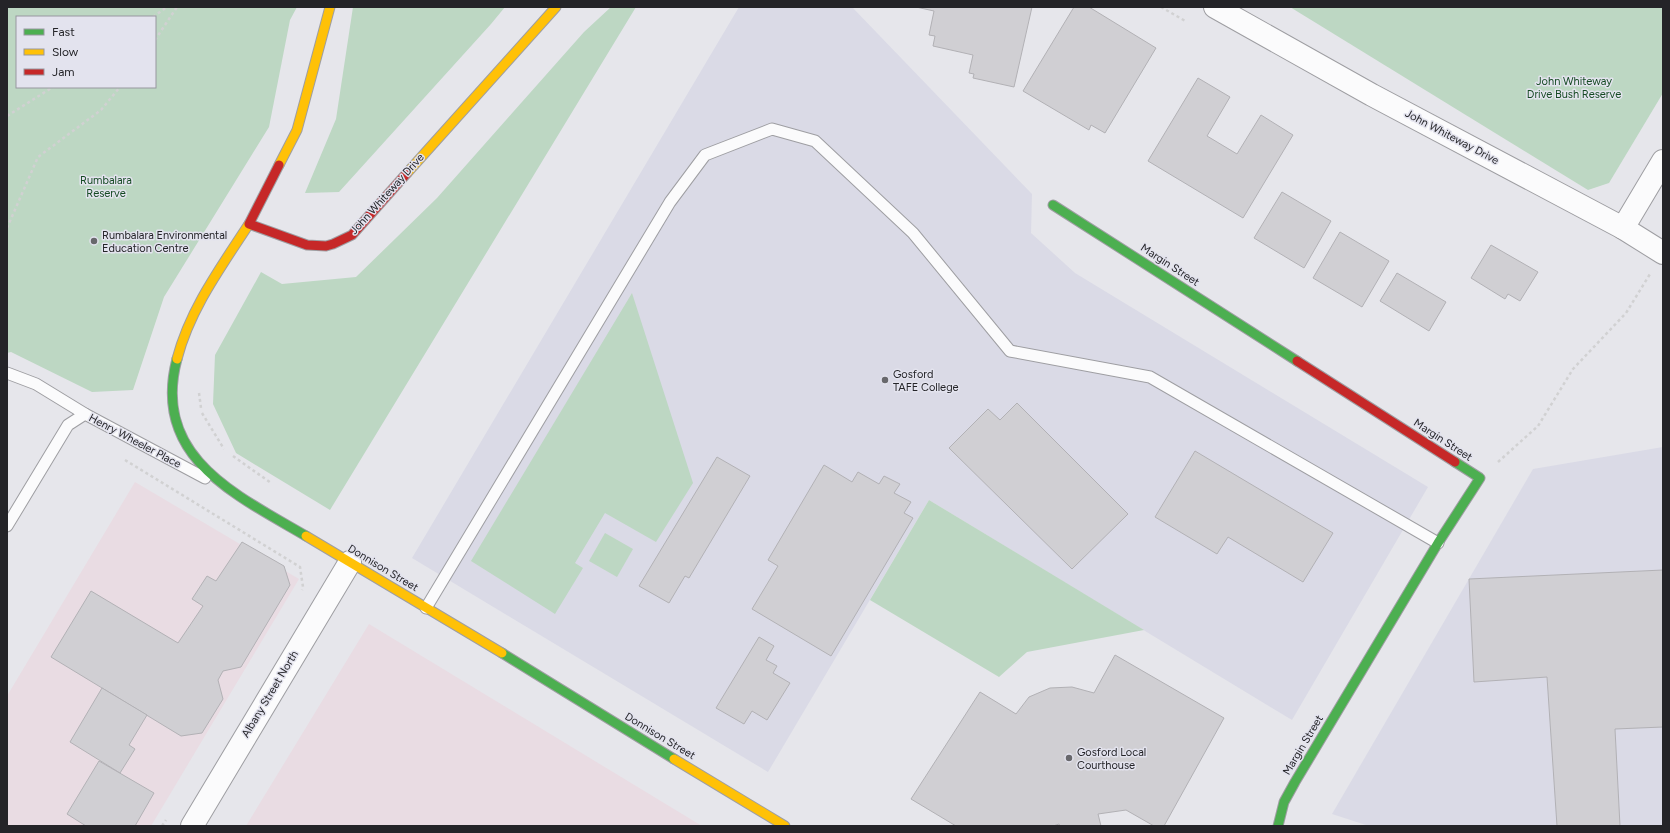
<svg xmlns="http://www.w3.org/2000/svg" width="1670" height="833" font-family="Figtree,sans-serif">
	<rect width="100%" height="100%" fill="#e6e6eb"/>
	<g fill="#e9dce3">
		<polygon points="135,482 299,579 151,826 7,826 7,696"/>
		<polygon points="369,624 702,826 246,826"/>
	</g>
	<g fill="#dadae6">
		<polygon points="739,7 852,7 1032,194 1031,233 1075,273 1428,487 1292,720 929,500 768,772 412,558"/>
		<polygon points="1663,447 1663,826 1369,826 1332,814 1533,469"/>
	</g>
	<g fill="#bdd7c3" fill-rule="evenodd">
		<path d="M 7,7 L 297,7 L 290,20 L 269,127 L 164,297 L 133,390 L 92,392 L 11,352 L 7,353 ZM 17,17 L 155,17 L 155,87 L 17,87 Z"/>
		<polygon points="353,7 505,7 491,24 339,192 305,193 336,119"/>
		<polygon points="611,7 636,7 330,510 236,453 213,404 215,355 261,272 282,284 356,277 437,198 584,32"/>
		<polygon points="1290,7 1663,7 1663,93 1609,183 1588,190"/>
		<polygon points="632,293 693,483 656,542 605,513 575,563 583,568 555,614 471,561"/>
		<polygon points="929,500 1144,630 1027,652 999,677 870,600"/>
		<polygon points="605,533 633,549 617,577 589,561"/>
	</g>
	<g fill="#d0cfd3" stroke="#b2b1b5">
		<polygon points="916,7 1032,7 1014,87 973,78 974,74 969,73 973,55 933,46 935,36 929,35 934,11"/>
		<polygon points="1074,7 1089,7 1156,48 1105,133 1091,125 1089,130 1023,91"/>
		<polygon points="1198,78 1230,97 1207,136 1237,154 1261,115 1293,135 1243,218 1148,161"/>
		<polygon points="1282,192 1331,221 1304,268 1254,238"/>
		<polygon points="1340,232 1389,261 1362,307 1313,278"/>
		<polygon points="1491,245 1538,272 1520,301 1508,294 1505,299 1471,278"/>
		<polygon points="1397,273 1446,302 1429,331 1380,301"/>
		<polygon points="1017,403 1128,514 1072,569 949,448 988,409 1000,420"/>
		<polygon points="1195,451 1333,533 1303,582 1228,537 1217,554 1155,517"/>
		<polygon points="717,457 750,476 689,578 685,576 669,603 639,586"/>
		<polygon points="824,465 852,482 858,472 879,484 884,476 900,484 894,493 911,502 904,513 913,518 831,656 752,609 778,566 768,560"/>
		<polygon points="242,542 284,566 290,585 241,667 223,671 218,680 223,699 202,733 181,736 51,657 91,591 178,643 203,606 192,599 207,576 216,581"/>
		<polygon points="1663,570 1663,727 1615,729 1620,826 1557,826 1547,677 1474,682 1469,579"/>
		<polygon points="759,637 774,646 766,660 777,666 773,673 790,683 767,720 752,711 744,724 716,708"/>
		<polygon points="1115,655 1224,718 1164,826 1154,826 1126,810 1098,814 1101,826 1060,826 1059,824 1053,826 956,826 911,799 980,692 1016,714 1029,697 1050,688 1072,687 1094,693"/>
		<polygon points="102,688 147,715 129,745 135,749 120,773 70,742"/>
		<polygon points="99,761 154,793 135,826 86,826 67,814"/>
	</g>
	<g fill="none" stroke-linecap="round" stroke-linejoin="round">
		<g stroke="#9e9ea2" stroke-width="13">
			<g id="lane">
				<polyline points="7,373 36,384 85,414"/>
				<polyline points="7,526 68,425 85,414 205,478"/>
				<polyline points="426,608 670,202 705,155 772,129 815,141 913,233 1010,351 1150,377 1438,543"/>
			</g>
		</g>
		<g stroke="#9e9ea2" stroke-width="24">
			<g id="street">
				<polyline points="1215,7 1372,95 1623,228 1663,161"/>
				<polyline points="1623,228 1663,253"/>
				<polyline points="192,826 350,562"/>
			</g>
		</g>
		<g stroke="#9e9ea2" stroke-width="11">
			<g id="fast">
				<polyline points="1053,205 1297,361"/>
				<path d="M 177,359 C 151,457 236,495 306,536"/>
				<polyline points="502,653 674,759"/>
				<polyline points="1278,826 1284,802 1295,782 1438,543 1480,478 1455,462"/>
			</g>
		</g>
		<g stroke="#9e9ea2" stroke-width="11">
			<g id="slow">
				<polyline points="279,165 297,130 330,7"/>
				<polyline points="407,173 556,7"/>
				<path d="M 177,359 C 190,309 221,267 249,224"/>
				<polyline points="306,536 502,653"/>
				<polyline points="674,759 785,826"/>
			</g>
		</g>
		<g stroke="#9e9ea2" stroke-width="11">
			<g id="jam">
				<polyline points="279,165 249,224 307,245 326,246 333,244 352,235 407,173"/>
				<polyline points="1297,361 1455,462"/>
			</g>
		</g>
		<g stroke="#d1d1d2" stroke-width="2.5" stroke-dasharray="3 3" stroke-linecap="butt">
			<polyline points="1161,7 1187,22"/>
			<polyline points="153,17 167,7"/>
			<polyline points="155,40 177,7"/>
			<polyline points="7,116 53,87"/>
			<polyline points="7,228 38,157 101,110 120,87"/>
			<polyline points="199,393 201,408"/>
			<polyline points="202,413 224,449"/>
			<polyline points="233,456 271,483"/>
			<polyline points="125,460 300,567 303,587 302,590"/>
			<polyline points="1498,462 1538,426 1573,369 1626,313 1650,274"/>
			<polyline points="162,826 166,820"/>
		</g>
		<use href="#lane" stroke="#fbfbfc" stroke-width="11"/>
		<use href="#street" stroke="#fbfbfc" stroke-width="22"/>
		<use href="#fast" stroke="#4caf50" stroke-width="9"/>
		<use href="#slow" stroke="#ffc107" stroke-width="9"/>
		<use href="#jam" stroke="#c62828" stroke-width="9"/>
	</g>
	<g fill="#68686c" stroke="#e3e3ee" stroke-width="1.5">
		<circle cx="94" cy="241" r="4"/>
		<circle cx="885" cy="380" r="4"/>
		<circle cx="1069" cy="758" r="4"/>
	</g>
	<g text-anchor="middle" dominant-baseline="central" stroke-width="3" stroke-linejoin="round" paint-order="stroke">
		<g font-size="11" fill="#154a23" stroke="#e3e3ee">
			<text x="1574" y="81">John Whiteway<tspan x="1574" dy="13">Drive Bush Reserve</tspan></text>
			<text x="106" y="180">Rumbalara<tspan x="106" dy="13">Reserve</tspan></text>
		</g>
		<g font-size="11" fill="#242428" stroke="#e3e3ee">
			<text transform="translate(1452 137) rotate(28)">John Whiteway Drive</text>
			<text transform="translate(387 194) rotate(-48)">John Whiteway Drive</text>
			<text transform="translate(1170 265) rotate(33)">Margin Street</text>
			<text transform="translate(1443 440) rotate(33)">Margin Street</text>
			<text transform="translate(135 441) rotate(28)">Henry Wheeler Place</text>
			<text transform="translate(383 568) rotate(31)">Donnison Street</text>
			<text transform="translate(270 694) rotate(-59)">Albany Street North</text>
			<text transform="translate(660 736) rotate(31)">Donnison Street</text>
			<text transform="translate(1303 745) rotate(-59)">Margin Street</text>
		</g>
		<g font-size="11" fill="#242428" stroke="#e3e3ee" text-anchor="start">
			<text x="102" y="235">Rumbalara Environmental<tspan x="102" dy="13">Education Centre</tspan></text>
			<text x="893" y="374">Gosford<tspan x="893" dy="13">TAFE College</tspan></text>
			<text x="1077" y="752">Gosford Local<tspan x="1077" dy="13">Courthouse</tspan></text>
		</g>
	</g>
	<rect width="1670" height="833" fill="none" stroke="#242428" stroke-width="16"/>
	<rect x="16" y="16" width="140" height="72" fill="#e3e3ee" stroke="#97979f"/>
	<rect x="24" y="29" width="20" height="6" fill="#4caf50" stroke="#97979f"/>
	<text x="52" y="36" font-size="12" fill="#242428">Fast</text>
	<rect x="24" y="49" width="20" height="6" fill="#ffc107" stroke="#97979f"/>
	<text x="52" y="56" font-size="12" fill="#242428">Slow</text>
	<rect x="24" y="69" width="20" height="6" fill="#c62828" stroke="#97979f"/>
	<text x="52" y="76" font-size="12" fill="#242428">Jam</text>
</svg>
